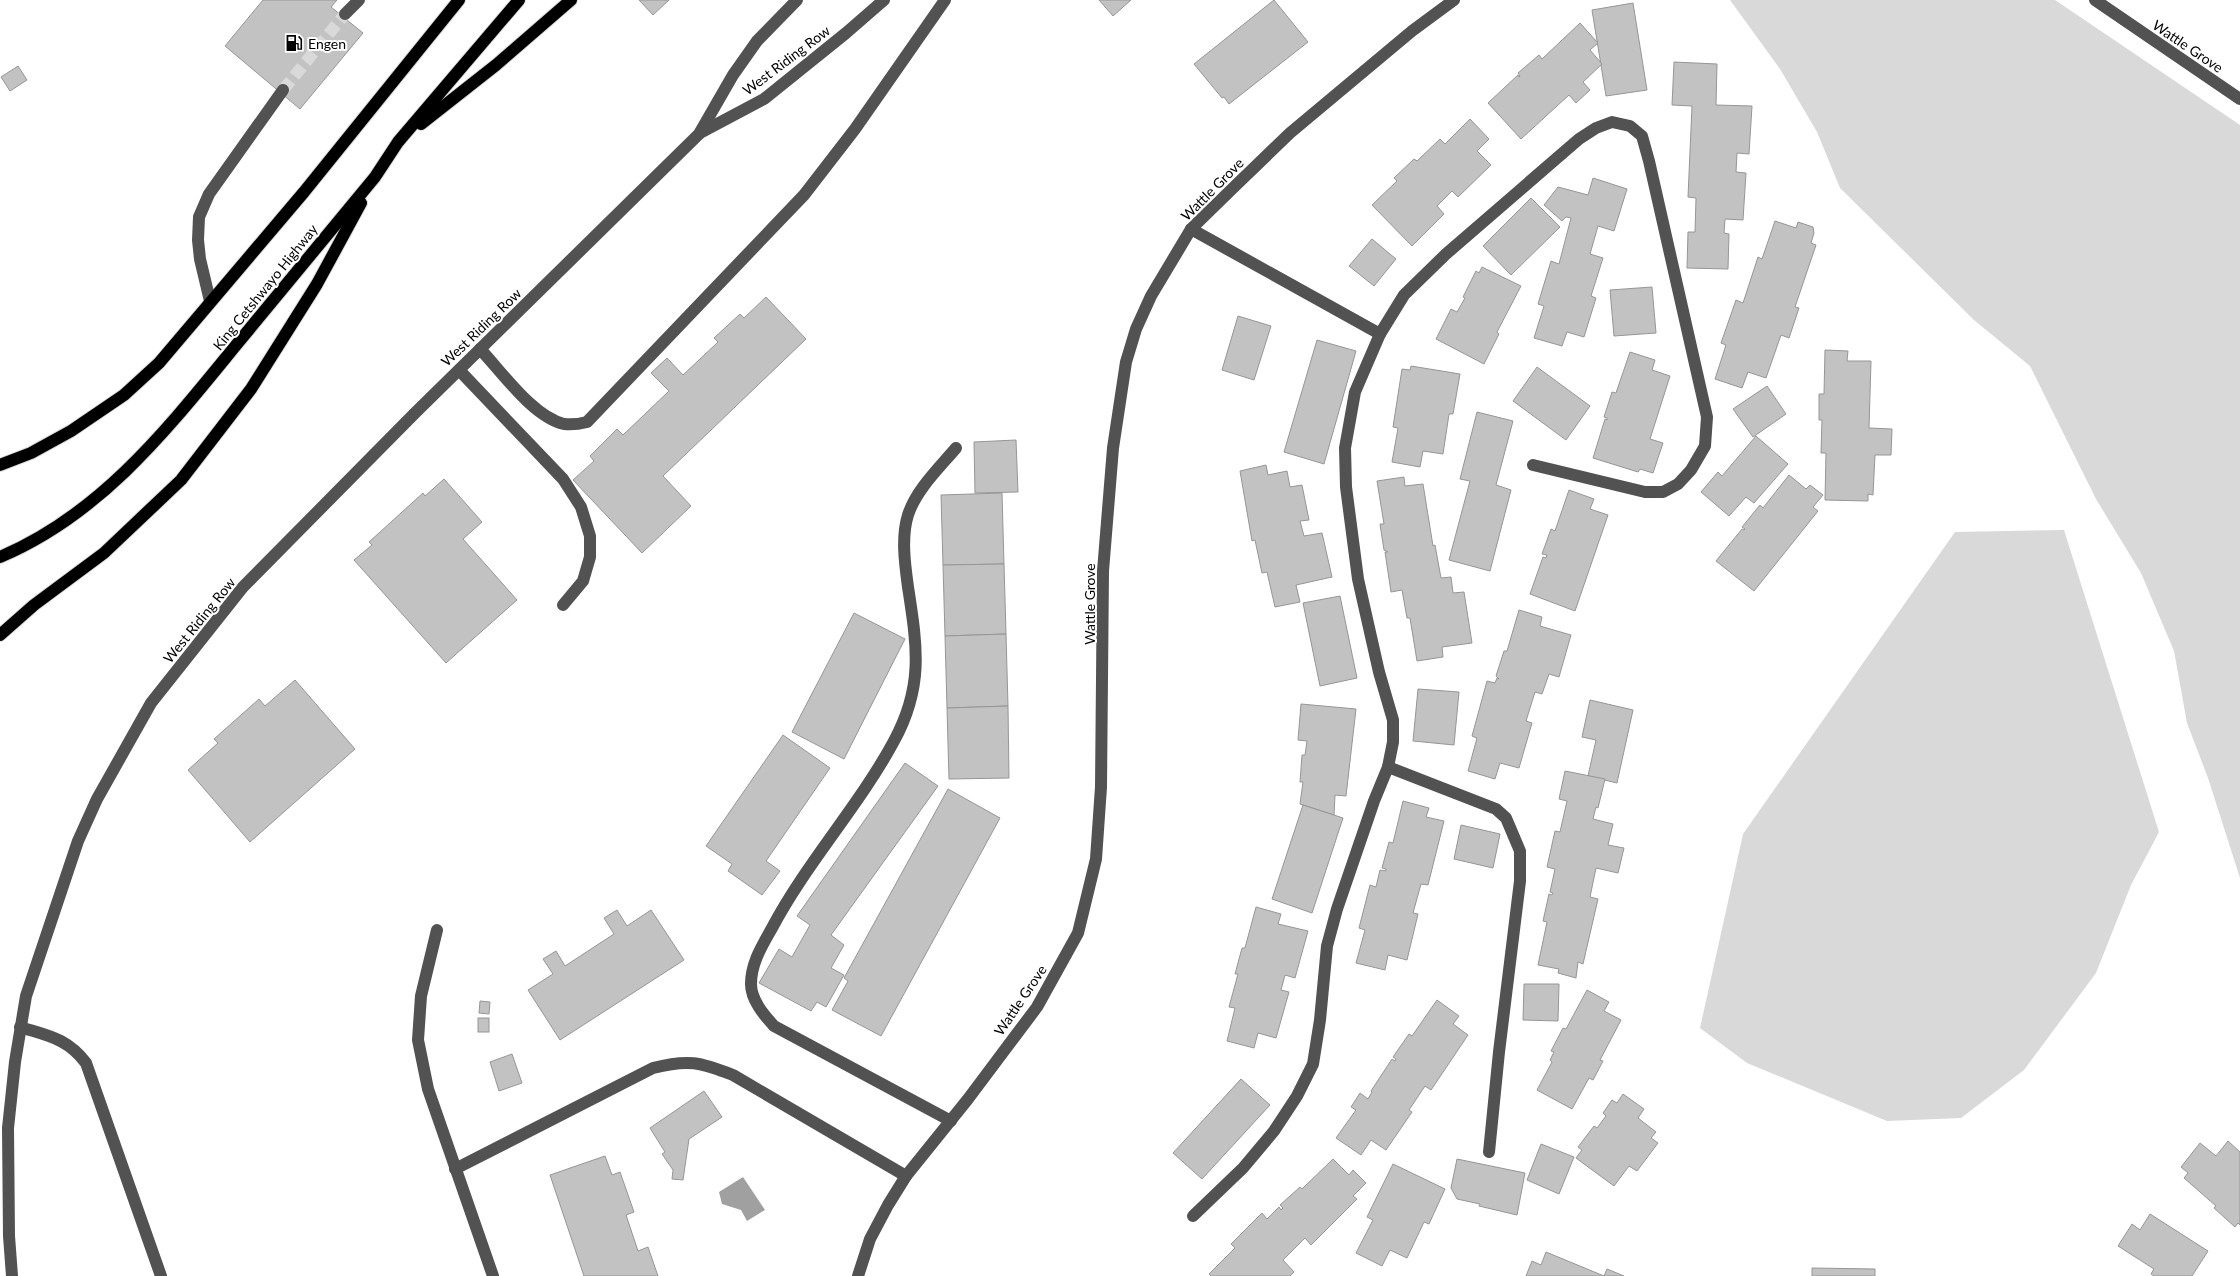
<svg xmlns="http://www.w3.org/2000/svg" width="2240" height="1276" font-family="Lato,sans-serif">
	<rect width="100%" height="100%" fill="#fff"/>
	<g fill="#d9d9d9">
		<polygon points="1730,0 2055,0 2240,125 2240,878 2208,778 2187,723 2174,651 2141,573 2096,499 2030,366 1974,320 1840,188 1817,132 1780,69"/>
		<polygon points="2064,530 2159,832 2131,885 2096,973 2024,1070 1961,1118 1887,1121 1747,1063 1700,1028 1743,834 1955,532"/>
	</g>
	<polygon fill="#a0a0a0" points="743,1177 765,1210 747,1221 741,1210 722,1204 719,1192"/>
	<g fill="#c2c2c2" stroke="#969696">
		<polygon points="263,0 337,0 331,7 363,33 300,109 225,46"/>
		<polygon points="639,0 669,0 653,15"/>
		<polygon points="1099,0 1131,0 1113,16"/>
		<polygon points="1274,0 1308,42 1229,104 1224,97 1222,98 1194,64"/>
		<polygon points="1633,3 1647,90 1606,96 1592,10"/>
		<polygon points="1580,23 1598,43 1590,50 1602,64 1583,82 1590,90 1576,103 1569,95 1521,139 1488,103 1518,75 1519,77 1520,76 1518,73 1539,55 1542,59"/>
		<polygon points="1674,62 1717,64 1716,105 1752,106 1749,154 1737,153 1736,172 1746,173 1743,220 1725,219 1724,233 1729,234 1728,269 1687,268 1688,232 1695,232 1696,198 1688,197 1692,106 1672,105"/>
		<polygon points="18,66 27,80 10,91 1,77"/>
		<polygon points="1470,119 1489,139 1477,151 1491,165 1458,197 1452,191 1437,206 1444,214 1412,246 1372,205 1397,181 1394,178 1414,159 1417,161 1440,139 1445,144"/>
		<polygon points="1593,178 1627,189 1614,231 1598,226 1590,254 1603,258 1591,296 1596,298 1584,337 1567,332 1562,346 1534,338 1544,306 1538,304 1551,261 1559,264 1571,218 1566,217 1562,221 1544,205 1558,187 1588,195"/>
		<polygon points="1531,198 1560,227 1511,275 1483,246"/>
		<polygon points="1775,221 1796,228 1798,222 1813,227 1814,233 1811,243 1816,245 1795,307 1799,308 1789,338 1781,335 1766,378 1748,372 1742,388 1715,379 1726,345 1721,343 1736,300 1743,303 1758,257 1762,259"/>
		<polygon points="1372,239 1396,259 1374,286 1349,266"/>
		<polygon points="1482,267 1521,286 1497,332 1499,334 1484,364 1436,339 1451,309 1457,312 1465,298 1463,297 1476,271 1479,273"/>
		<polygon points="1652,287 1656,333 1614,336 1610,290"/>
		<polygon points="766,297 806,339 663,476 691,506 642,553 573,480 594,461 590,456 617,429 623,435 669,391 651,373 667,358 683,375 718,342 714,338 740,314 744,318"/>
		<polygon points="1238,316 1271,326 1254,380 1222,370"/>
		<polygon points="1317,340 1356,351 1324,464 1284,452"/>
		<polygon points="1825,350 1848,351 1847,361 1871,361 1869,428 1892,429 1891,455 1875,455 1873,495 1868,494 1868,501 1825,500 1826,453 1821,453 1822,420 1819,420 1819,394 1824,394"/>
		<polygon points="1630,352 1655,360 1652,370 1670,376 1650,439 1663,443 1653,473 1640,469 1638,472 1593,458 1605,419 1607,420 1607,418 1604,417 1612,392 1616,393"/>
		<polygon points="1411,366 1460,374 1453,414 1449,414 1443,454 1423,451 1420,467 1392,462 1398,428 1393,427 1402,369 1410,370"/>
		<polygon points="1537,367 1590,406 1566,440 1513,401"/>
		<polygon points="1767,386 1786,414 1753,437 1733,409"/>
		<polygon points="1477,412 1513,421 1496,485 1511,490 1490,571 1449,560 1470,481 1460,479"/>
		<polygon points="1756,436 1788,464 1754,503 1746,497 1729,516 1701,492 1718,472 1722,476"/>
		<polygon points="1016,440 1018,492 975,493 974,442"/>
		<polygon points="1266,465 1268,475 1287,471 1290,487 1302,485 1309,520 1300,521 1304,536 1322,533 1332,577 1296,585 1300,602 1275,607 1267,572 1262,573 1255,540 1252,541 1240,471"/>
		<polygon points="1789,475 1806,489 1810,485 1823,495 1813,507 1818,511 1754,591 1716,561 1742,529 1744,530 1745,529 1742,527 1760,505 1763,508"/>
		<polygon points="1404,477 1405,486 1423,484 1433,546 1435,545 1441,578 1451,577 1453,593 1464,592 1472,643 1442,647 1443,657 1417,661 1410,618 1407,618 1402,590 1391,592 1385,552 1388,552 1384,550 1380,524 1384,524 1377,481"/>
		<polygon points="444,479 482,522 463,539 517,600 446,663 354,560 372,545 369,542 423,493 425,496"/>
		<polygon points="1569,490 1594,499 1590,509 1608,515 1575,611 1530,594 1543,557 1546,558 1547,555 1542,554 1551,529 1555,531"/>
		<polygon points="1002,493 1004,564 943,565 941,495"/>
		<polygon points="1004,564 1006,634 945,636 943,565"/>
		<polygon points="1340,596 1357,678 1320,686 1303,603"/>
		<polygon points="1519,610 1542,617 1540,626 1571,635 1559,677 1549,674 1542,694 1535,692 1526,721 1532,723 1519,768 1500,763 1495,779 1468,771 1477,738 1472,736 1487,681 1495,683 1497,678 1499,679 1496,676 1504,651 1507,651"/>
		<polygon points="854,613 905,639 844,759 792,732"/>
		<polygon points="1006,634 1008,706 947,708 945,636"/>
		<polygon points="295,680 355,749 250,842 188,770 218,743 214,739 259,699 265,706"/>
		<polygon points="1418,689 1459,692 1454,745 1413,741"/>
		<polygon points="1590,700 1633,710 1617,783 1588,776 1596,740 1582,737"/>
		<polygon points="1301,704 1356,709 1346,796 1335,795 1334,815 1300,804 1303,782 1300,782 1302,755 1305,755 1307,741 1298,740"/>
		<polygon points="1008,706 1009,778 949,779 947,708"/>
		<polygon points="783,735 830,768 766,861 780,871 762,895 728,871 732,864 706,846"/>
		<polygon points="905,763 938,786 831,935 844,945 831,968 844,975 826,1007 817,1002 811,1011 759,983 779,949 792,957 810,925 797,916"/>
		<polygon points="1565,771 1605,779 1598,808 1596,807 1593,819 1613,824 1608,845 1624,848 1618,873 1596,868 1590,897 1598,899 1583,964 1578,962 1576,978 1558,973 1559,969 1538,965 1547,922 1543,921 1549,894 1552,895 1553,893 1550,892 1555,869 1547,867 1555,831 1560,832 1567,801 1559,799"/>
		<polygon points="948,789 1000,818 881,1036 832,1010 848,981 844,978"/>
		<polygon points="1403,801 1429,808 1426,817 1444,821 1428,885 1421,884 1413,913 1418,914 1407,960 1388,955 1385,970 1356,963 1365,930 1359,928 1370,885 1376,887 1380,870 1386,871 1386,869 1382,868 1389,842 1393,843"/>
		<polygon points="1303,805 1343,818 1312,913 1272,899"/>
		<polygon points="1461,825 1500,834 1493,868 1454,859"/>
		<polygon points="1256,907 1281,914 1278,924 1308,931 1295,978 1285,975 1281,990 1289,992 1276,1038 1258,1033 1254,1048 1227,1041 1235,1008 1229,1007 1238,974 1235,974 1242,948 1245,948"/>
		<polygon points="617,910 627,926 651,910 684,960 560,1040 528,990 553,974 543,959 556,951 565,966 614,934 604,918"/>
		<polygon points="1524,984 1559,984 1558,1021 1523,1020"/>
		<polygon points="1587,990 1609,1002 1604,1011 1621,1020 1600,1060 1603,1061 1593,1080 1589,1078 1572,1109 1537,1090 1552,1062 1550,1060 1554,1052 1551,1051 1563,1028 1566,1029"/>
		<polygon points="1437,1000 1459,1016 1453,1024 1468,1035 1431,1090 1425,1086 1409,1110 1412,1112 1386,1150 1371,1140 1361,1155 1336,1138 1356,1110 1351,1107 1360,1093 1368,1099 1372,1092 1371,1091 1392,1059 1395,1061 1396,1059 1393,1057 1409,1034 1412,1036"/>
		<polygon points="480,1001 490,1002 489,1014 479,1013"/>
		<rect x="478" y="1018" width="11" height="14"/>
		<polygon points="512,1054 522,1083 499,1091 490,1062"/>
		<polygon points="1241,1079 1270,1105 1202,1179 1173,1153"/>
		<polygon points="704,1091 722,1117 689,1139 683,1180 672,1179 673,1170 662,1154 665,1152 650,1128"/>
		<polygon points="1623,1094 1644,1109 1638,1118 1656,1132 1651,1138 1658,1143 1637,1171 1629,1166 1614,1186 1576,1158 1582,1150 1578,1147 1594,1126 1597,1128 1606,1116 1603,1113 1612,1100 1617,1103"/>
		<polygon points="2228,1141 2240,1152 2240,1225 2238,1223 2235,1227 2214,1208 2216,1206 2184,1178 2188,1173 2181,1167 2200,1143 2216,1156"/>
		<polygon points="1541,1144 1574,1157 1559,1194 1527,1180"/>
		<polygon points="605,1156 612,1175 620,1172 634,1212 626,1215 638,1251 648,1247 658,1276 584,1276 550,1175"/>
		<polygon points="1333,1159 1349,1175 1353,1170 1366,1183 1353,1196 1357,1199 1311,1245 1305,1238 1283,1260 1294,1272 1290,1276 1211,1276 1209,1274 1235,1248 1231,1244 1262,1213 1267,1219 1279,1207 1281,1210 1283,1208 1280,1205 1300,1187 1302,1189"/>
		<polygon points="1457,1159 1525,1173 1517,1215 1479,1206 1480,1204 1457,1199 1451,1188"/>
		<polygon points="1393,1164 1445,1189 1429,1224 1424,1222 1407,1258 1390,1250 1382,1266 1356,1253 1373,1220 1367,1217"/>
		<polygon points="2150,1214 2208,1251 2192,1276 2154,1276 2151,1274 2154,1269 2118,1246 2132,1224 2140,1230"/>
		<polygon points="1546,1252 1604,1276 1607,1269 1624,1276 1526,1276 1532,1261 1541,1265"/>
		<polygon points="1812,1268 1875,1269 1875,1276 1812,1276"/>
	</g>
	<g fill="none" stroke-linecap="round" stroke-linejoin="round">
		<polyline stroke="#d9d9d9" stroke-width="12" stroke-dasharray="12 6" stroke-linecap="butt" points="283,90 345,14"/>
		<g stroke="#dbdbdb" stroke-width="14">
			<g id="major">
				<polyline points="421,124 496,65 571,0"/>
				<polyline points="0,465 31,453 71,431 124,395 159,363 304,192 459,0"/>
				<path d="M 0,557 C 102,514 169,427 237,344 C 283,288 329,232 375,177 L 398,142 L 519,0"/>
				<polyline points="0,635 34,605 104,553 181,480 251,389 317,284 361,203"/>
			</g>
		</g>
		<g stroke="#525252" stroke-width="12">
			<polyline points="2095,0 2240,99"/>
			<polyline points="345,14 359,0"/>
			<polyline points="700,133 764,99 846,33 884,0"/>
			<polyline points="1191,229 1380,334"/>
			<polyline points="210,301 200,259 198,240 199,217 209,194 283,90"/>
			<path d="M 480,349 C 502,372 533,417 564,424 C 572,425 579,424 587,422 L 804,195 L 855,129 L 945,0"/>
			<polyline points="459,370 563,479 581,507 590,536 590,557 583,581 563,605"/>
			<polyline points="1388,767 1496,809 1506,818 1520,851 1520,881 1499,1052 1489,1152"/>
			<polyline points="437,930 421,996 418,1040 428,1089 493,1276"/>
			<path d="M 20,1027 C 48,1036 67,1038 86,1063 L 161,1276"/>
			<path d="M 951,1121 L 774,1026 C 764,1015 751,1000 751,984 C 751,963 762,946 772,928 C 807,862 859,806 894,741 C 924,686 917,646 908,587 C 905,565 901,537 908,515 C 916,490 939,468 956,448"/>
			<path d="M 455,1169 L 653,1068 C 688,1059 700,1062 733,1075 L 906,1176"/>
			<polyline points="1193,1216 1243,1168 1274,1131 1297,1096 1313,1064 1320,1020 1327,946 1337,909 1374,801 1388,767 1393,742 1393,720 1379,672 1358,579 1346,487 1345,448 1355,392 1380,334 1404,295 1446,254 1579,139 1596,128 1612,122 1630,126 1642,136 1649,161 1707,417 1705,446 1691,470 1678,484 1663,492 1645,492 1533,465"/>
			<polyline points="12,1276 9,1236 8,1128 15,1062 26,996 78,841 97,799 151,703 243,587 415,413 699,134 733,75 757,41 797,0"/>
			<polyline points="858,1276 870,1239 888,1205 906,1176 968,1099 1037,1007 1078,933 1096,859 1101,787 1103,571 1113,448 1126,362 1136,329 1151,296 1191,229 1234,187 1290,133 1412,31 1454,0"/>
		</g>
		<use href="#major" stroke="#000" stroke-width="12"/>
	</g>
	<defs>
		<g id="fuel-bare" transform="scale(1.35)"><path d="M-5.5-6h7V0h2V4h1.3V-2.5L3-4.5l.8-.8L6-3V5H2.5V1h-1V6h-7ZM-4.2-4.7v3.2H.2V-4.7Z" fill="#000" stroke="#fff" stroke-width="2.5" paint-order="stroke"/></g>
	</defs>
	<g fill-rule="evenodd">
		<use href="#fuel-bare" x="294" y="43"/>
	</g>
	<g text-anchor="middle" dominant-baseline="central" stroke-width="4" stroke-linejoin="round" paint-order="stroke">
		<g font-size="14" fill="#000" stroke="#fff" text-anchor="start">
			<text x="308" y="43">Engen</text>
		</g>
		<g font-size="14" fill="#000" stroke="#fff">
			<text transform="translate(2188 46) rotate(34)">Wattle Grove</text>
			<text transform="translate(786 60) rotate(-37)">West Riding Row</text>
			<text transform="translate(1212 189) rotate(-45)">Wattle Grove</text>
			<text transform="translate(265 287) rotate(-51)">King Cetshwayo Highway</text>
			<text transform="translate(481 327) rotate(-44)">West Riding Row</text>
			<text transform="translate(1089 604) rotate(-90)">Wattle Grove</text>
			<text transform="translate(199 620) rotate(-51)">West Riding Row</text>
			<text transform="translate(1020 1000) rotate(-56)">Wattle Grove</text>
		</g>
	</g>
</svg>
